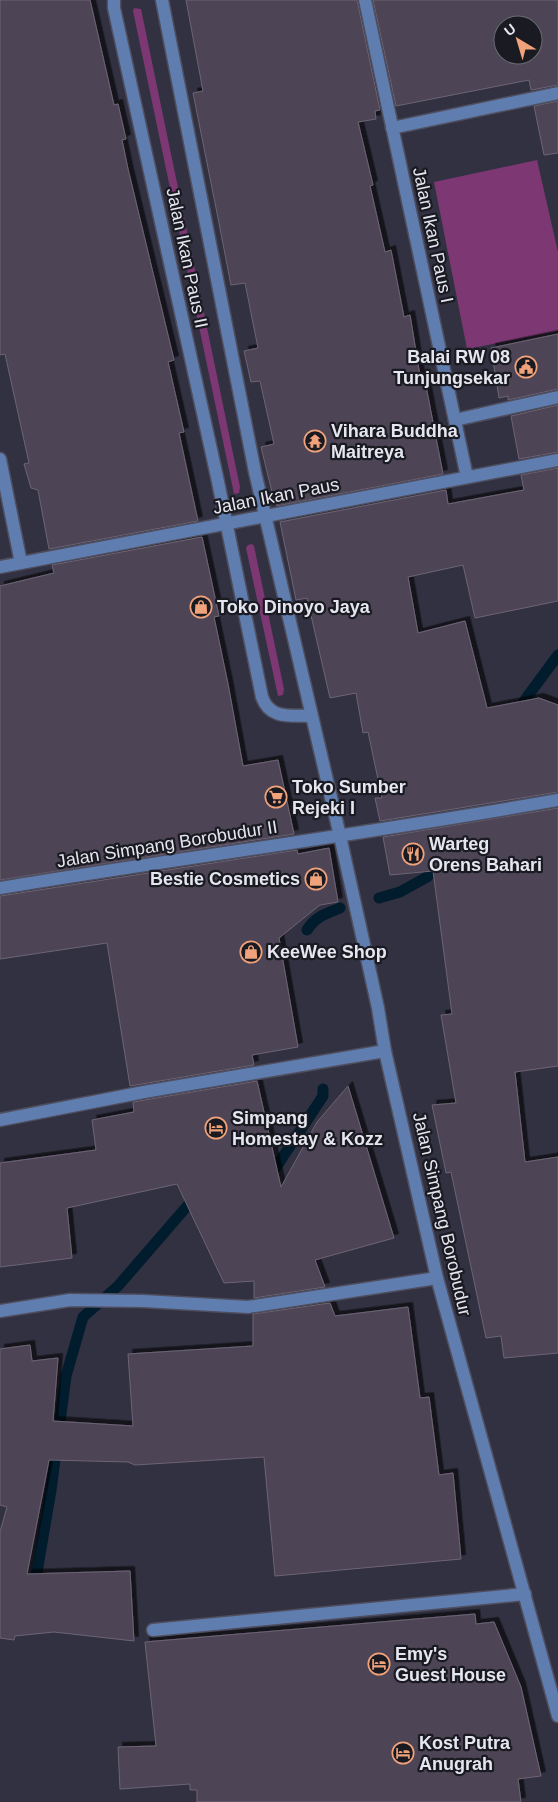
<svg xmlns="http://www.w3.org/2000/svg" width="558" height="1802" font-family="Arial,sans-serif">
	<defs>
		<filter id="shadow"><feDropShadow dx="4.5" dy="-4.5" stdDeviation="0" flood-color="#0009"/></filter>
	</defs>
	<rect width="100%" height="100%" fill="#313142"/>
	<g fill="#7d3772">
		<polygon points="134,8 141,9 240,487 239,493 234,494 133,11"/>
		<polygon points="537,160 558,252 558,331 467,349 434,182"/>
		<polygon points="252,544 254,546 284,689 283,695 278,696 246,548 248,545"/>
	</g>
	<g fill="none" stroke-linecap="round" stroke-linejoin="round">
		<g stroke="#001c2d" stroke-width="11">
			<polyline points="517,713 527,697 558,655"/>
			<polyline points="379,898 400,892 427,877 442,860"/>
			<path d="M 307,930 C 315,917 327,913 340,908"/>
			<polyline points="269,1178 323,1096 323,1089"/>
			<polyline points="31,1587 36,1578 51,1490 66,1376 83,1317 118,1286 189,1204 201,1200"/>
		</g>
	</g>
	<g fill="#4d4455" stroke="#6d6475" fill-rule="evenodd" filter="url(#shadow)">
		<polygon points="0,0 90,0 114,105 118,104 126,139 122,140 128,169 174,360 168,362 184,432 179,433 198,521 49,549 38,490 31,488 24,464 29,463 5,354 0,355"/>
		<polygon points="186,0 357,0 380,110 375,111 376,119 358,122 373,185 370,186 385,252 391,250 404,317 410,315 421,382 425,381 443,474 277,506 275,495 273,496 261,447 274,444 260,381 251,382 244,351 258,348 245,283 231,285 218,218 193,93 203,91"/>
		<path d="M 373,0 L 558,0 L 558,85 L 531,90 L 529,80 L 396,106 ZM 503,25 L 533,25 L 533,55 L 503,55 Z"/>
		<polygon points="558,101 558,153 544,155 534,106"/>
		<polygon points="558,334 558,389 508,400 508,396 499,398 491,348"/>
		<polygon points="558,405 558,452 519,459 511,416"/>
		<polygon points="558,468 558,601 475,618 463,565 408,577 418,633 465,621 487,708 539,698 558,705 558,792 380,821 375,798 382,798 368,732 363,733 356,693 330,698 307,598 296,600 280,522 446,490 448,504 524,490 521,475"/>
		<polygon points="202,537 219,616 214,617 228,684 243,766 278,760 294,834 0,880 0,586 54,573 52,565"/>
		<polygon points="558,808 558,1066 515,1072 525,1162 558,1157 558,1353 504,1358 501,1336 486,1338 451,1172 446,1173 432,1105 456,1103 441,1015 452,1014 433,871 390,875 383,837"/>
		<polygon points="329,848 338,902 320,905 279,938 298,1047 252,1055 254,1065 130,1086 107,943 0,959 0,896 297,850 298,854"/>
		<polygon points="257,1081 281,1187 317,1122 348,1086 394,1238 315,1260 325,1287 254,1298 254,1281 224,1283 177,1184 67,1208 72,1258 0,1267 0,1163 96,1150 92,1120 134,1112 133,1102"/>
		<polygon points="330,1303 335,1316 408,1307 420,1398 429,1397 439,1475 453,1473 461,1559 275,1576 264,1457 135,1465 128,1462 49,1460 27,1574 130,1571 134,1641 54,1632 15,1636 14,1640 0,1638 0,1532 7,1507 0,1505 0,1349 30,1345 32,1361 58,1358 53,1421 133,1426 128,1354 253,1346 253,1314"/>
		<polygon points="475,1614 476,1624 494,1622 521,1687 541,1776 518,1779 521,1802 197,1802 197,1790 190,1790 190,1784 120,1789 118,1747 156,1746 145,1642"/>
	</g>
	<g fill="none" stroke-linecap="round" stroke-linejoin="round">
		<g stroke="#4e4e5e" stroke-width="15">
			<g id="minor">
				<path d="M 114,0 L 114,8 L 217,477 L 262,697 C 270,720 291,715 311,716"/>
				<polyline points="162,0 255,472 340,836 378,1008 385,1051 437,1278 558,1716"/>
				<polyline points="365,0 467,477"/>
				<polyline points="392,128 558,93"/>
				<polyline points="455,420 558,397"/>
				<polyline points="0,459 21,563"/>
				<polyline points="0,567 558,460"/>
				<path d="M 0,888 C 186,857 373,833 558,800"/>
				<polyline points="0,1120 144,1092 385,1051"/>
				<polyline points="0,1311 70,1300 143,1301 248,1307 437,1278"/>
				<polyline points="153,1630 525,1594"/>
			</g>
		</g>
		<use href="#minor" stroke="#5f7daf" stroke-width="12"/>
	</g>
	<defs>
		<g id="civic-ring" transform="scale(1.125)"><circle r="9.5" fill="#1a1a22" stroke="#f0a27a" stroke-width="1.5"/><path d="M-.6-6.5H3V-4.5H.6V-3L4-1V1h2V6H-6V1h2V-1L-.6-3ZM-1.2 2.5V6h2.4V2.5Z" fill="#f0a27a"/></g>
		<g id="temple-ring" transform="scale(1.125)"><circle r="9.5" fill="#1a1a22" stroke="#f0a27a" stroke-width="1.5"/><path d="M0-6L5-2H3V0L6.5 2.5H4V6H1.5V3h-3V6H-4V2.5H-6.5L-3 0V-2H-5Z" fill="#f0a27a"/></g>
		<g id="shop-ring" transform="scale(1.125)"><circle r="9.5" fill="#1a1a22" stroke="#f0a27a" stroke-width="1.5"/><path d="M-5-2.5h2.3a2.7 3.5 0 0 1 5.4 0H5L5.5 6h-11ZM-1.5-2.5h3a1.5 2.3 0 0 0-3 0Z" fill="#f0a27a"/></g>
		<g id="supermarket-ring" transform="scale(1.125)"><circle r="9.5" fill="#1a1a22" stroke="#f0a27a" stroke-width="1.5"/><path d="M-6-5.5h2.5l.6 2H6L4.5 2H-2.5L-4.4-4H-6ZM-1.5 3.2a1.3 1.3 0 1 0 .1 0ZM3 3.2a1.3 1.3 0 1 0 .1 0Z" fill="#f0a27a"/></g>
		<g id="restaurant-ring" transform="scale(1.125)"><circle r="9.5" fill="#1a1a22" stroke="#f0a27a" stroke-width="1.5"/><path d="M-5-6h1v4h1v-4h1v4h1v-4h1v5L-1.5 .5V6h-2V.5L-5-1ZM5-6V6H3V1.5H1.5Q1.5-4 5-6Z" fill="#f0a27a"/></g>
		<g id="hotel-ring" transform="scale(1.125)"><circle r="9.5" fill="#1a1a22" stroke="#f0a27a" stroke-width="1.5"/><path d="M-6-4.5h1.5V1H6V5H4.5V3h-9V5H-6ZM-4 0a1.8 1.8 0 1 1 3.6 0ZM.5 0V-2.5h3Q6-2.5 6 0Z" fill="#f0a27a"/></g>
	</defs>
	<g fill-rule="evenodd">
		<use href="#civic-ring" x="526" y="367"/>
		<use href="#temple-ring" x="315" y="441"/>
		<use href="#shop-ring" x="201" y="607"/>
		<use href="#supermarket-ring" x="276" y="797"/>
		<use href="#restaurant-ring" x="413" y="854"/>
		<use href="#shop-ring" x="316" y="879"/>
		<use href="#shop-ring" x="251" y="952"/>
		<use href="#hotel-ring" x="216" y="1128"/>
		<use href="#hotel-ring" x="379" y="1664"/>
		<use href="#hotel-ring" x="403" y="1753"/>
	</g>
	<g text-anchor="middle" dominant-baseline="central" stroke-width="4.5" stroke-linejoin="round" paint-order="stroke">
		<g font-size="18" fill="#e6e6f1" stroke="#1a1a22">
			<text transform="translate(433 235) rotate(78)">Jalan Ikan Paus I</text>
			<text transform="translate(187 258) rotate(78)">Jalan Ikan Paus II</text>
			<text transform="translate(276 496) rotate(-11)">Jalan Ikan Paus</text>
			<text transform="translate(167 844) rotate(-9)">Jalan Simpang Borobudur II</text>
			<text transform="translate(442 1214) rotate(77)">Jalan Simpang Borobudur</text>
		</g>
		<g font-size="18" font-weight="bold" fill="#e6e6f1" stroke="#1a1a22" text-anchor="start">
			<text x="510" y="357" text-anchor="end">Balai RW 08<tspan x="510" dy="21">Tunjungsekar</tspan></text>
			<text x="331" y="431">Vihara Buddha<tspan x="331" dy="21">Maitreya</tspan></text>
			<text x="217" y="607">Toko Dinoyo Jaya</text>
			<text x="292" y="787">Toko Sumber<tspan x="292" dy="21">Rejeki I</tspan></text>
			<text x="429" y="844">Warteg<tspan x="429" dy="21">Orens Bahari</tspan></text>
			<text x="300" y="879" text-anchor="end">Bestie Cosmetics</text>
			<text x="267" y="952">KeeWee Shop</text>
			<text x="232" y="1118">Simpang<tspan x="232" dy="21">Homestay &amp; Kozz</tspan></text>
			<text x="395" y="1654">Emy's<tspan x="395" dy="21">Guest House</tspan></text>
			<text x="419" y="1743">Kost Putra<tspan x="419" dy="21">Anugrah</tspan></text>
		</g>
	</g>
	<g transform="translate(518 40) rotate(322)"><circle r="24" fill="#1a1a22" stroke="#6c6c75"/>
	<path d="M0-4L9 19L0 12L-9 19Z" fill="#f0a27a"/>
	<text y="-8" font-size="14" font-weight="bold" text-anchor="middle" fill="#e6e6f1">U</text>
	</g>
</svg>
